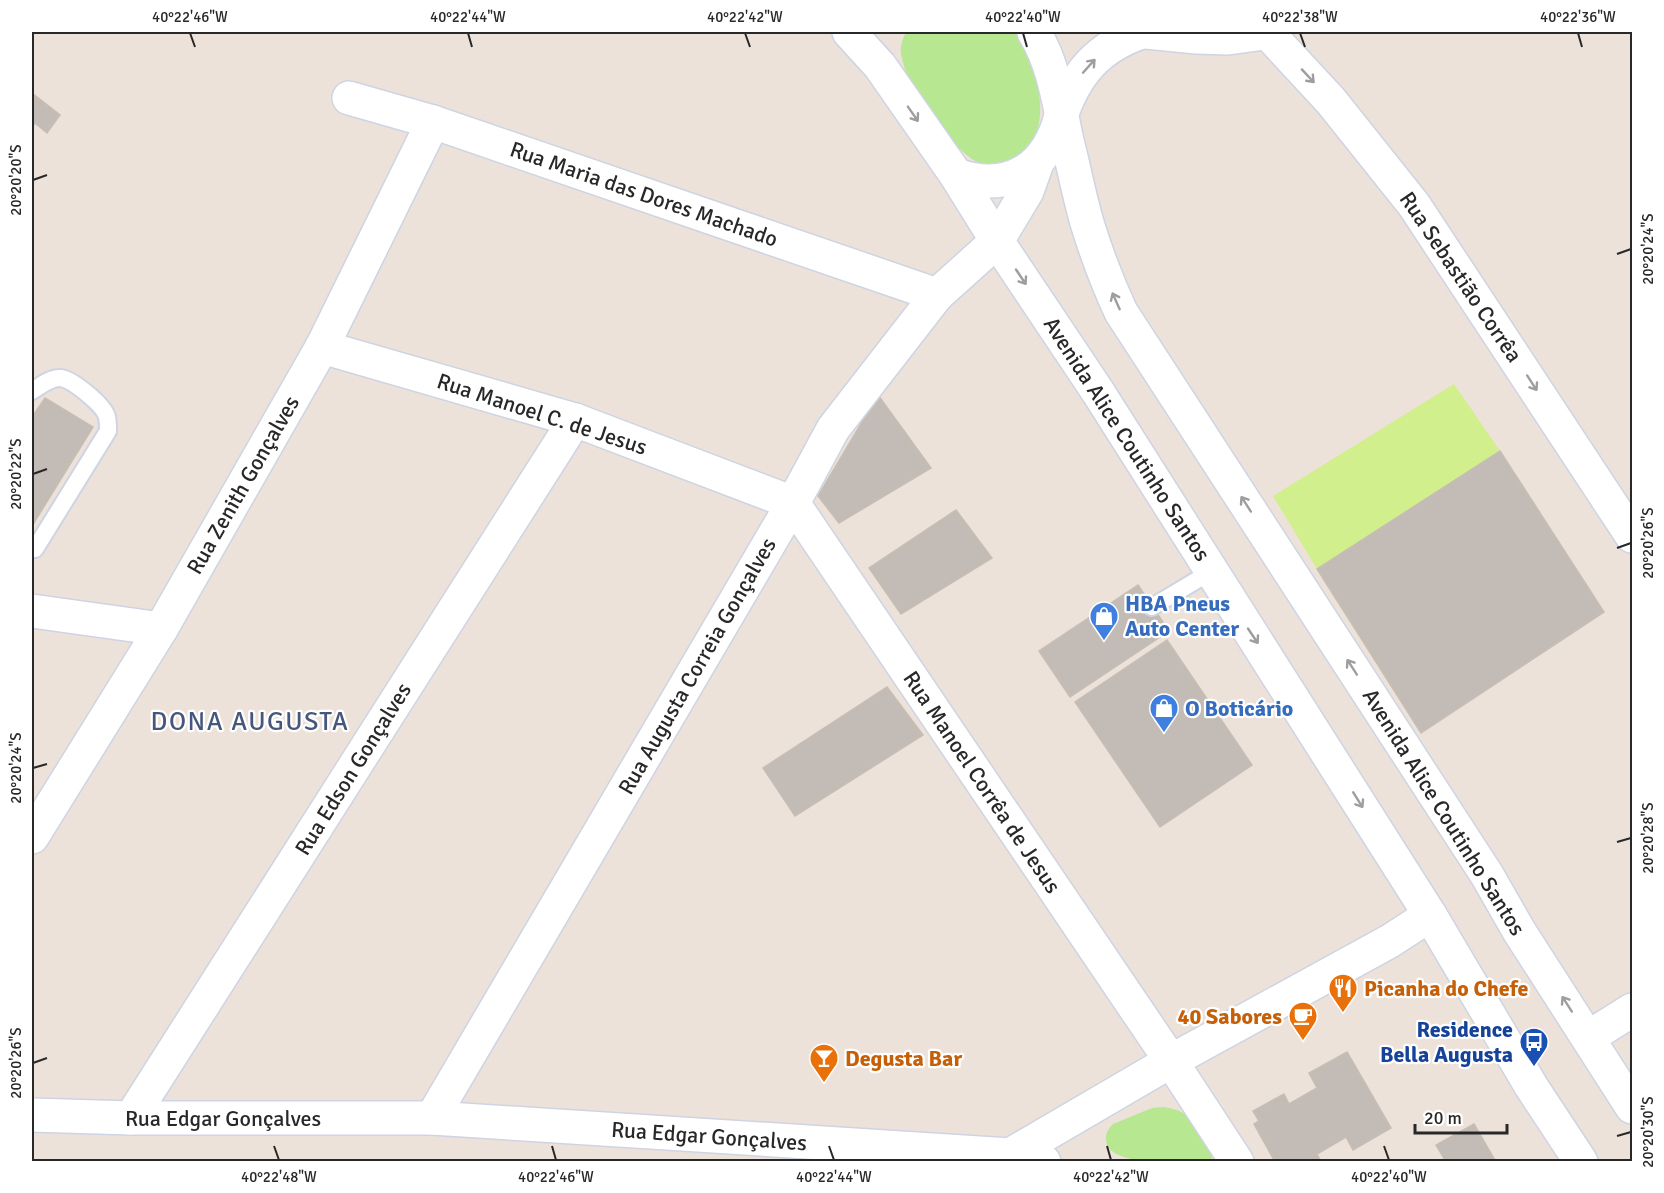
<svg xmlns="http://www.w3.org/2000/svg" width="1664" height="1193" font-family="Signika,sans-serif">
	<rect width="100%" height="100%" fill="#ece2d9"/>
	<g fill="#b8e791">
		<path d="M 906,32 L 1016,32 C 1034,59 1050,109 1033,141 C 1031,146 1025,150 1021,154 C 1014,162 999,168 988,166 C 963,163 918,103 909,80 C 905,72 903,62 901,54 C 900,46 903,38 906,32 Z"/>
		<path d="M 1163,1107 C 1172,1108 1179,1110 1186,1115 C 1197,1124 1214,1148 1212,1162 C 1190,1161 1110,1169 1106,1141 C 1105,1134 1108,1129 1113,1124 L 1152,1108 Z"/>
	</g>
	<polygon fill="#d1ef8c" points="1454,384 1500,451 1317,569 1273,496"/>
	<g fill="#c3bcb6" stroke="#c7beb3" stroke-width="1.5">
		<polygon points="32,93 60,115 47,133 35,123 32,127"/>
		<polygon points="878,395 931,468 839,523 818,496"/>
		<polygon points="45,398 93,427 32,526 32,417"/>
		<polygon points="1500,451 1604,612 1421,733 1317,569"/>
		<polygon points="956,510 992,558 901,614 869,568"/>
		<polygon points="1138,585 1169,631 1070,697 1039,651"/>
		<polygon points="1167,640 1252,765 1160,827 1075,702"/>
		<polygon points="887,687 923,735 795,816 763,768"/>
		<polygon points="1347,1052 1391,1128 1353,1150 1346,1137 1317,1154 1321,1162 1275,1162 1254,1124 1259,1121 1253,1111 1284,1094 1289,1104 1317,1088 1309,1073"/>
		<polygon points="1474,1124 1496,1162 1442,1162 1445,1160 1436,1145"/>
	</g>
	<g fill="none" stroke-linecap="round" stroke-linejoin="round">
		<g stroke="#ced4e3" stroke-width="20">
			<g id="service">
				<path d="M 32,391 C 40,386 51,377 61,378 C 73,380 104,405 107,417 C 108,421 108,427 108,431 L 35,549"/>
				<polyline points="1152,607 1212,571"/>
			</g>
		</g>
		<g stroke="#ced4e3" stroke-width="36">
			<g id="minor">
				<polyline points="1146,32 1197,37 1228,38 1271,32"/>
				<polyline points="1268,33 1331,101 1414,205 1632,536"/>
				<polyline points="349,98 433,122 937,295"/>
				<path d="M 1061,116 C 1076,73 1098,47 1142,32"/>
				<polyline points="322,347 575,420 793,503 1171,1061 1237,1162"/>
				<polyline points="32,611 161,629"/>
				<polyline points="32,837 161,629 322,347 433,122"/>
				<polyline points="1589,1037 1632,1010"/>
				<polyline points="32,1115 131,1118 432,1118 1010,1155 1044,1162"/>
				<polyline points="131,1118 575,420"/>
				<polyline points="432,1118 793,503 833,429 937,295 997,241"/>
				<polyline points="1010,1155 1171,1061 1390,941 1430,915"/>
			</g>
		</g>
		<g stroke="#ced4e3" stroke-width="36">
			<g id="secondary">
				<polyline points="849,32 880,66 956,175 997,241 1098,392 1430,915 1531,1086 1581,1162"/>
				<path d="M 1034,32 C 1055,66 1059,106 1068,145 C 1075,172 1080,200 1088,226 C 1097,255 1108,284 1121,312 L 1487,875 L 1519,931 L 1632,1107"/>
				<path d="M 956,175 C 1009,193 1047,169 1061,116"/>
				<polyline points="997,241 1027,191 1037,163"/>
			</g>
		</g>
		<use href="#service" stroke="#fff" stroke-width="16"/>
		<use href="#minor" stroke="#fff" stroke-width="33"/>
		<use href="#secondary" stroke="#fff" stroke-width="33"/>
	</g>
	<defs><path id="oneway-shaft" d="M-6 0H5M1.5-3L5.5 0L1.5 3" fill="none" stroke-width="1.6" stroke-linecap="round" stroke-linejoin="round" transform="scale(1.5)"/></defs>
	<g stroke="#9e9e9e">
		<use href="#oneway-shaft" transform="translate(1089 66) rotate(-48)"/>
		<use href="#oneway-shaft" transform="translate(1308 76) rotate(47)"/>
		<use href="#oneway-shaft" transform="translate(913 114) rotate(55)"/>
		<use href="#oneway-shaft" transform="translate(1021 277) rotate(56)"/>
		<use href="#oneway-shaft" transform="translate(1116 301) rotate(-114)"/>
		<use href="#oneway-shaft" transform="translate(1532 383) rotate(57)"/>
		<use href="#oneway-shaft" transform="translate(1246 504) rotate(-123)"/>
		<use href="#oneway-shaft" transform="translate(1253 636) rotate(56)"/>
		<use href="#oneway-shaft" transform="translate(1352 667) rotate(-123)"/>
		<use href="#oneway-shaft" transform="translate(1358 800) rotate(58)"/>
		<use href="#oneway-shaft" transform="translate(1567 1004) rotate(-123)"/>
	</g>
	<path fill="none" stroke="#282828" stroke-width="2" d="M 190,33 L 195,47M 468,33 L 472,47M 745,33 L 750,47M 1023,33 L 1027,47M 1300,33 L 1305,47M 1578,33 L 1582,47M 33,180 L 47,175M 1617,254 L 1631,249M 33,474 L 47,469M 1617,548 L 1631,543M 33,768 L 47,764M 1617,842 L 1631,838M 33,1063 L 47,1058M 1617,1136 L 1631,1132M 274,1146 L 279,1160M 552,1146 L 556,1160M 829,1146 L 834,1160M 1107,1146 L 1111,1160M 1384,1146 L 1389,1160"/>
	<defs>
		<g id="shop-pin" transform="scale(1.5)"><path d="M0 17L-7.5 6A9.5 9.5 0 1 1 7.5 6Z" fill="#3f7fe0" stroke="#fff"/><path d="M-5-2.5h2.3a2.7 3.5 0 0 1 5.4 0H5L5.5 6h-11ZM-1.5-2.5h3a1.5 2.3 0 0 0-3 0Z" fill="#fff"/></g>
		<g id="restaurant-pin" transform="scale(1.5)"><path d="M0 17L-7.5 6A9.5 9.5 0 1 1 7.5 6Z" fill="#e8710a" stroke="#fff"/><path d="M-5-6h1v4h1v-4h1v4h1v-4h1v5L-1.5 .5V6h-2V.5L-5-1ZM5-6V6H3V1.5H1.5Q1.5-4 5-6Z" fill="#fff"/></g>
		<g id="cafe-pin" transform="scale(1.5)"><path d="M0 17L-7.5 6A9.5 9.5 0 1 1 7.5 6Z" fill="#e8710a" stroke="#fff"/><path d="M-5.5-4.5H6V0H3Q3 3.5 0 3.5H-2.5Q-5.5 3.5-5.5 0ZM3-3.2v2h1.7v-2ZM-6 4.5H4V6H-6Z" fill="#fff"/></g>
		<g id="bus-pin" transform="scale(1.5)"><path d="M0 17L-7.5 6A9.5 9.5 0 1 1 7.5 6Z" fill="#1a4fb4" stroke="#fff"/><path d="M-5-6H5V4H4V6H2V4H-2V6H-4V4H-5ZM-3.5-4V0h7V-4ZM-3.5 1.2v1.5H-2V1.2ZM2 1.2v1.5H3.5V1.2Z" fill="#fff"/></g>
		<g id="bar-pin" transform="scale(1.5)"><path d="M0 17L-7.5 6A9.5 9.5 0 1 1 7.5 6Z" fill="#e8710a" stroke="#fff"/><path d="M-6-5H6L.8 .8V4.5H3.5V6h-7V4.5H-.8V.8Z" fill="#fff"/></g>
	</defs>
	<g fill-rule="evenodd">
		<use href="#shop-pin" x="1104" y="616"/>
		<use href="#shop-pin" x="1164" y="708"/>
		<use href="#restaurant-pin" x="1343" y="988"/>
		<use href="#cafe-pin" x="1303" y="1016"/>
		<use href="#bus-pin" x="1534" y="1042"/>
		<use href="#bar-pin" x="824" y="1058"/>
	</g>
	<g text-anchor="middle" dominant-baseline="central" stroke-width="4.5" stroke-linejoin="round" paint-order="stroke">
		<g font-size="22" fill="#282828" stroke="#fff">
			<text transform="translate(644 194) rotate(19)">Rua Maria das Dores Machado</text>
			<text transform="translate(1461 277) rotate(56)">Rua Sebastião Corrêa</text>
			<text transform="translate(542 414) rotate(18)">Rua Manoel C. de Jesus</text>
			<text transform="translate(1127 439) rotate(57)">Avenida Alice Coutinho Santos</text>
			<text transform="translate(243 485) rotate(-60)">Rua Zenith Gonçalves</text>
			<text transform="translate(697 666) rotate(-60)">Rua Augusta Correia Gonçalves</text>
			<text transform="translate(353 769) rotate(-58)">Rua Edson Gonçalves</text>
			<text transform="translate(982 782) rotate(56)">Rua Manoel Corrêa de Jesus</text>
			<text transform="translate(1444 812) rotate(58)">Avenida Alice Coutinho Santos</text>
			<text x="223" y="1118">Rua Edgar Gonçalves</text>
			<text transform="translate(709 1136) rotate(4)">Rua Edgar Gonçalves</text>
		</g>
		<g font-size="22" font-weight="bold" fill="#366cbe" stroke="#fff" text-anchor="start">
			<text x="1125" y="603">HBA Pneus<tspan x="1125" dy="25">Auto Center</tspan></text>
			<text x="1185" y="708">O Boticário</text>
		</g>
		<g font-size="22" font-weight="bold" fill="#c56008" stroke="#fff" text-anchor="start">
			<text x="1364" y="988">Picanha do Chefe</text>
			<text x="1282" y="1016" text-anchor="end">40 Sabores</text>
			<text x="845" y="1058">Degusta Bar</text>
		</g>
		<g font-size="22" font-weight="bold" fill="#164399" stroke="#fff" text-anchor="end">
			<text x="1513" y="1029">Residence<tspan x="1513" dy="25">Bella Augusta</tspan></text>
		</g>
		<g font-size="26" letter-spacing="1.5" fill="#46567c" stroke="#fff">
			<text x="250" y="722">DONA AUGUSTA</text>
		</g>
	</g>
	<rect width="1664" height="1193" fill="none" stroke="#ffffff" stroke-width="66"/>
	<path d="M1415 1124v9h92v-9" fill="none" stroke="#282828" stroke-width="3"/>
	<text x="1424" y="1124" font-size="18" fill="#282828" stroke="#ffffff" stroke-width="4.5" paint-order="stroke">20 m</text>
	<rect x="33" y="33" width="1598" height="1127" fill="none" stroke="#282828" stroke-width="2"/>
	<g font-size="15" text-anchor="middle" fill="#282828">
		<text x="190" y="22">40°22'46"W</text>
		<text x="468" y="22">40°22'44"W</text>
		<text x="745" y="22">40°22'42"W</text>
		<text x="1023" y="22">40°22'40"W</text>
		<text x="1300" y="22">40°22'38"W</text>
		<text x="1578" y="22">40°22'36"W</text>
		<text transform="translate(16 180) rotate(-90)" y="5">20°20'20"S</text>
		<text transform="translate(1648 249) rotate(-90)" y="5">20°20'24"S</text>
		<text transform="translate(16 474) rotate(-90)" y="5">20°20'22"S</text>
		<text transform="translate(1648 543) rotate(-90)" y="5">20°20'26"S</text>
		<text transform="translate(16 768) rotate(-90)" y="5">20°20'24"S</text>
		<text transform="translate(1648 838) rotate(-90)" y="5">20°20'28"S</text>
		<text transform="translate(16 1063) rotate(-90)" y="5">20°20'26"S</text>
		<text transform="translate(1648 1132) rotate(-90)" y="5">20°20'30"S</text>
		<text x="279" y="1182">40°22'48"W</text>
		<text x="556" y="1182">40°22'46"W</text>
		<text x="834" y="1182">40°22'44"W</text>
		<text x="1111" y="1182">40°22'42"W</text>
		<text x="1389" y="1182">40°22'40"W</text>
	</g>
</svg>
